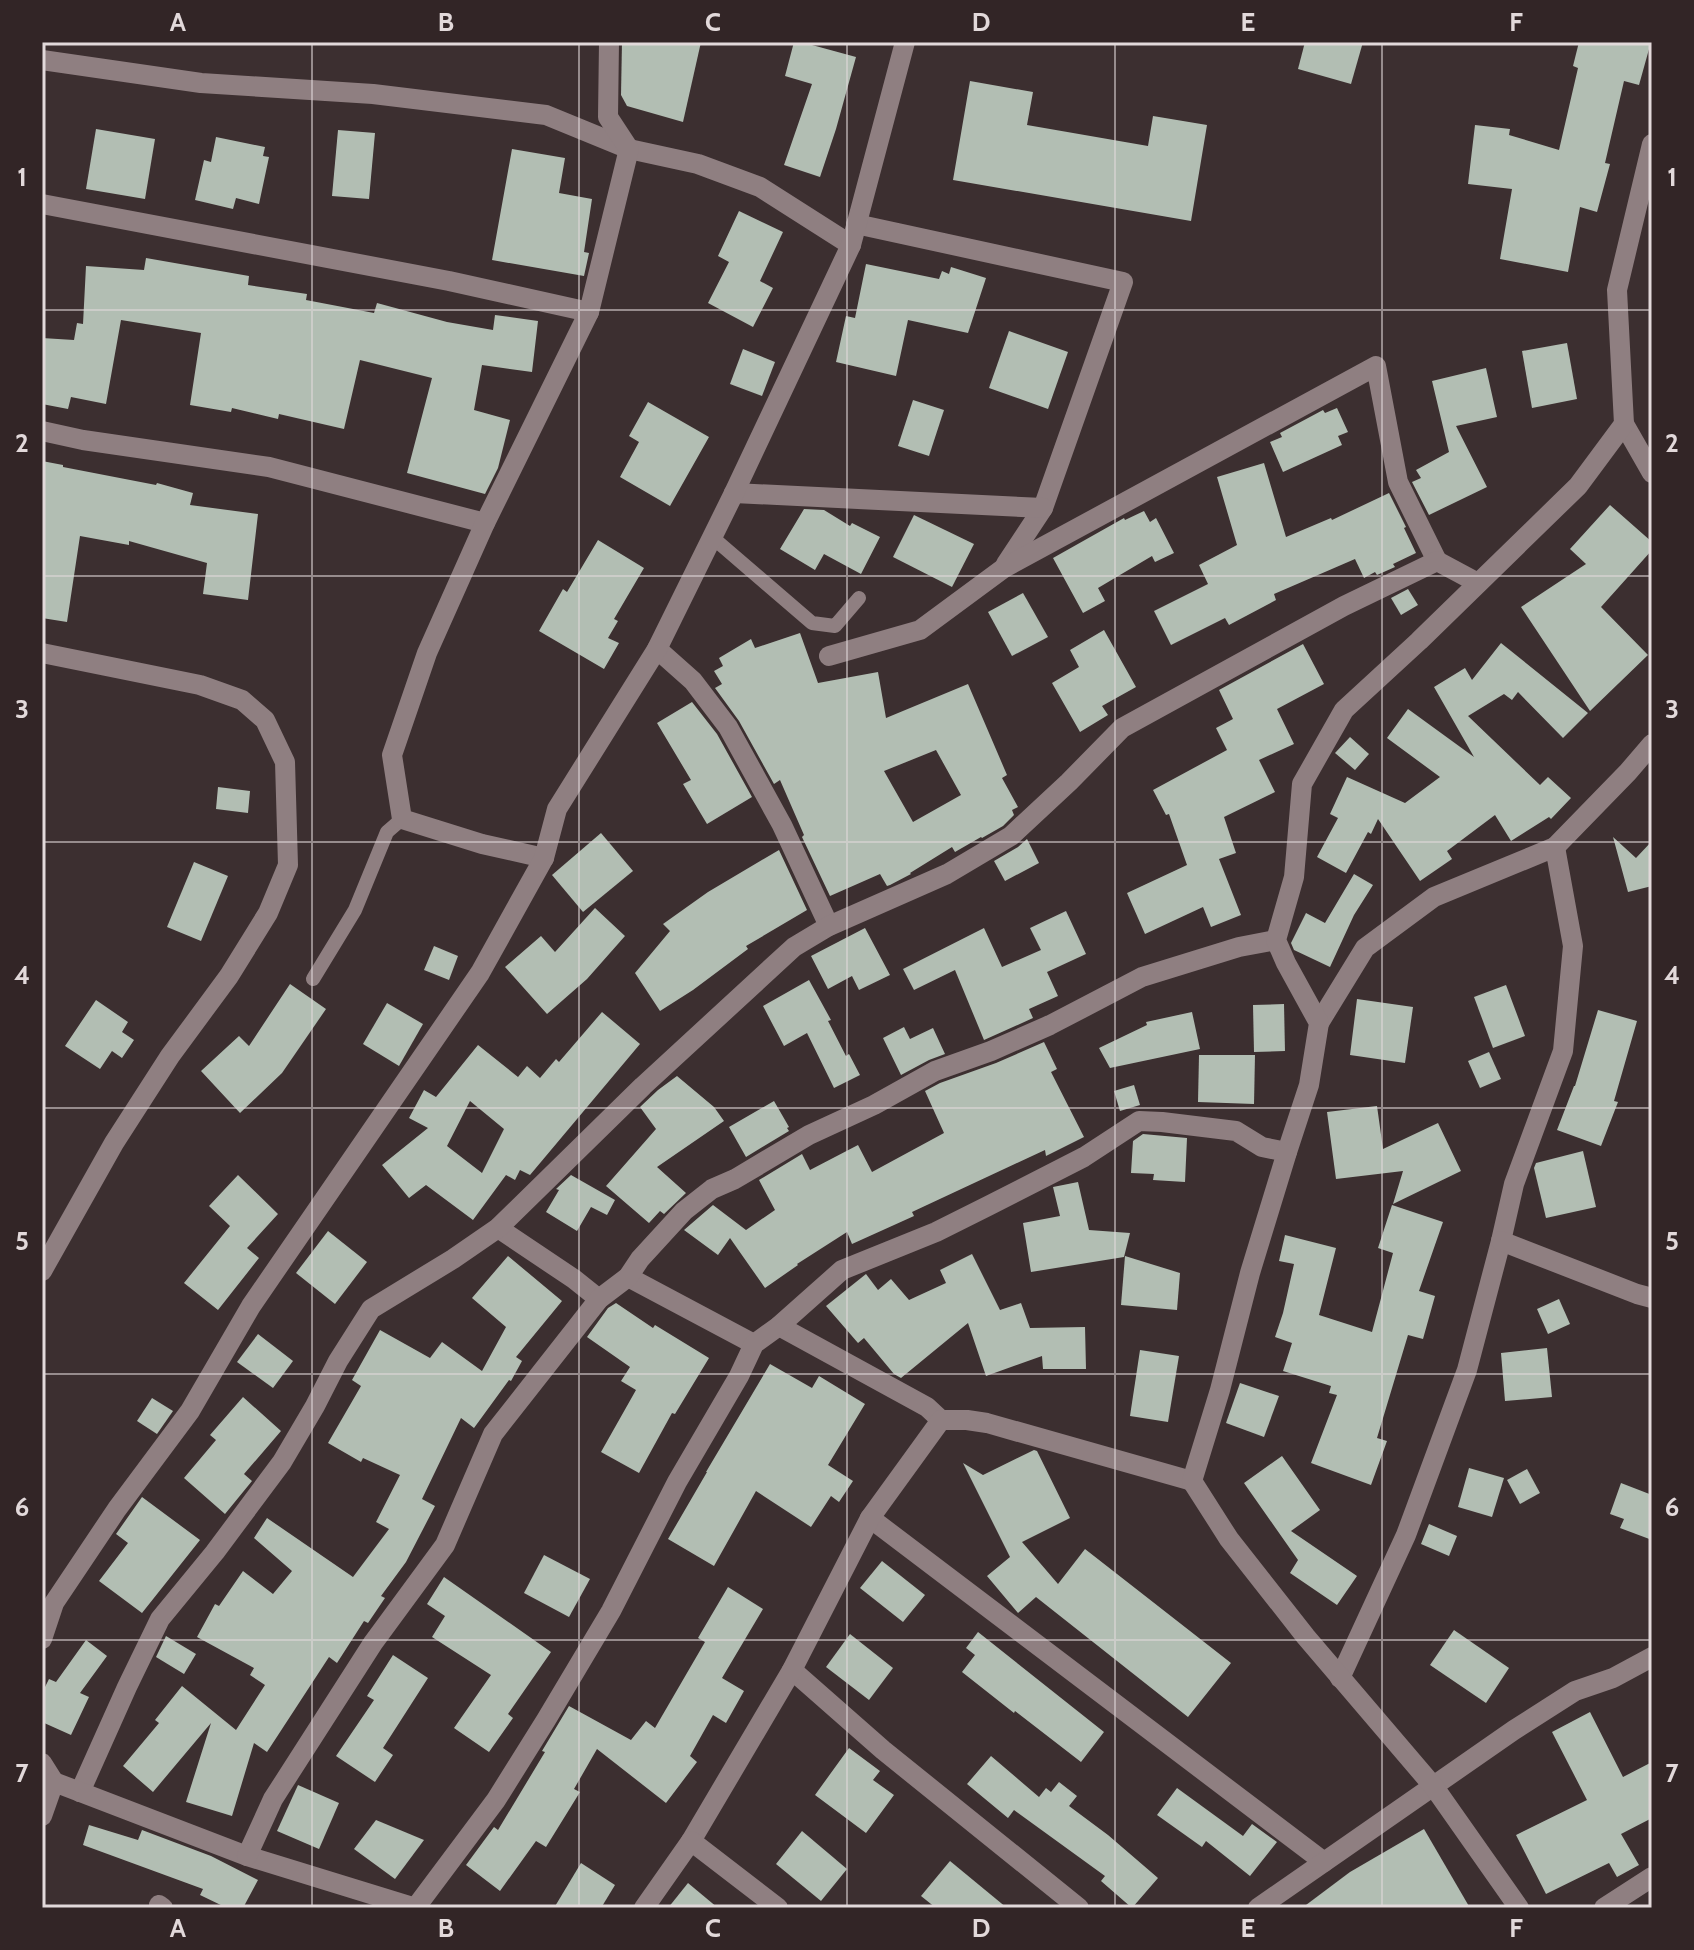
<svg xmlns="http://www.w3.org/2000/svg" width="1694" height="1950" font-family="Cabin,sans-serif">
	<rect width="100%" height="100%" fill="#3c2f30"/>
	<g fill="#b2beb3" fill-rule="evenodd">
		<polygon points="622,42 701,42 683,122 627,106 621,95"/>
		<polygon points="794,42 801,42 856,57 836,129 820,177 784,165 812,84 785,76"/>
		<polygon points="1305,42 1363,42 1351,84 1298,69"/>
		<polygon points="1579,42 1651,42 1639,85 1624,81 1605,163 1610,164 1597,212 1580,207 1568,272 1500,259 1512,189 1468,184 1475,125 1510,129 1509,135 1559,150 1578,68 1573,66"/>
		<polygon points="970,81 1033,92 1027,125 1148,146 1153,116 1207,125 1191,221 953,180"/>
		<polygon points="96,129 155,139 145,199 86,189"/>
		<polygon points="338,130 375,133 369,199 332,196"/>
		<polygon points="216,137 265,147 263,156 269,157 259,204 236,198 233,209 195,200 204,160 211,162"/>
		<polygon points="512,149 565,158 559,193 592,199 584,252 589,253 584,276 492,260"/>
		<polygon points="739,211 783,232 760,281 773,288 753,327 708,303 729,262 718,256"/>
		<polygon points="146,258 249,276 248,285 307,294 306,300 374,313 377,303 447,322 493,330 495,315 538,321 532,372 482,365 474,410 510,420 498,468 485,494 407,473 432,378 360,360 344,429 279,414 278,419 232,408 231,412 190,405 201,333 121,320 106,404 71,397 68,409 42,404 42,338 74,340 77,323 83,324 86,266 144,270"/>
		<polygon points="866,264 939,279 942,271 949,274 951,267 986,278 968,333 908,320 896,376 836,362 846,316 855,318"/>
		<polygon points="1009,331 1068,352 1048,409 989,388"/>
		<polygon points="1567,343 1577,399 1532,408 1522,351"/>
		<polygon points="743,349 775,362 762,396 730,384"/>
		<polygon points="1486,368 1497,417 1456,426 1487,487 1429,515 1412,482 1421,478 1416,470 1449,452 1432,381"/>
		<polygon points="913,400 944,410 929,456 898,446"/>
		<polygon points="648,402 709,437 670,506 620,477 639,442 629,436"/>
		<polygon points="1337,408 1348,432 1338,436 1342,445 1283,472 1270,442 1282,437 1280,433 1323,410 1325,413"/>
		<polygon points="42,461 63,465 63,467 156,485 157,483 193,493 190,505 258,514 248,600 203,594 207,563 129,541 129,545 80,536 67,622 42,618"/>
		<polygon points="1264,463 1286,537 1331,518 1332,520 1389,493 1406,527 1404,528 1416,553 1393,564 1395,567 1377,575 1375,572 1364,578 1355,559 1274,594 1276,600 1229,625 1225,618 1171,645 1154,611 1208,584 1199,565 1237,545 1217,477"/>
		<polygon points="1610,505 1652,542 1652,550 1601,607 1648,655 1590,711 1521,607 1586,564 1570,549"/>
		<polygon points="804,509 824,510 850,526 852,523 880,537 861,574 824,554 815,570 780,549"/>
		<polygon points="1144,511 1150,522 1156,518 1174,553 1155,562 1152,556 1098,588 1105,601 1083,613 1053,558 1124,518 1125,520"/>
		<polygon points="914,515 974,544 952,587 893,557"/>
		<polygon points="598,540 644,568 614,619 618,621 608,638 619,643 604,669 539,631 563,589 567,592"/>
		<polygon points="1408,589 1418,605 1401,615 1391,598"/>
		<polygon points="1023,593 1048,637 1012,656 988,612"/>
		<polygon points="1104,630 1136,687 1102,706 1108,715 1080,732 1052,683 1079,667 1070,650"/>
		<path d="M 800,633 L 818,683 L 878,672 L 886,718 L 968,684 L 1007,775 L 1002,778 L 1018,807 L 1012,810 L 1014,815 L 1003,826 L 982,838 L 981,837 L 955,852 L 952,847 L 910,873 L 911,874 L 890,885 L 887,886 L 880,874 L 830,896 L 802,837 L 804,835 L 780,780 L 774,784 L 739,721 L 715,688 L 722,684 L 714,671 L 723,666 L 719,658 L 751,639 L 755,648 ZM 936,750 L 961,795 L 913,822 L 884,771 Z"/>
		<polygon points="1501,643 1588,713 1563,738 1518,692 1512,700 1504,694 1468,716 1540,785 1548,777 1571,798 1551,819 1549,817 1511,841 1495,815 1447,851 1452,859 1420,881 1378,819 1371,834 1368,832 1346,873 1317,857 1338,818 1330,814 1347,777 1405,803 1440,777 1387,738 1408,709 1474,757 1434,687 1465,668 1472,680"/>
		<polygon points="1303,644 1324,684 1277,709 1294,744 1259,760 1275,792 1224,817 1236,853 1219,859 1241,915 1211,927 1203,907 1145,934 1127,893 1187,865 1169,814 1166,815 1153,790 1227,750 1216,728 1233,719 1219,690"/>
		<polygon points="692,702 717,734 752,797 707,824 683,784 691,780 657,723"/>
		<polygon points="1350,737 1369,754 1355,770 1335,753"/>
		<polygon points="218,787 250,791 248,813 216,809"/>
		<polygon points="601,833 633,871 583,912 552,875"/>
		<polygon points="1613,837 1636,858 1652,841 1652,886 1628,892"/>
		<polygon points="1027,839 1039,863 1005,881 994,861 1018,847"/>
		<polygon points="779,850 807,910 746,946 748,949 693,990 660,1011 635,973 670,931 663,924 708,892"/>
		<polygon points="194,862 228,876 201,941 167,927"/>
		<polygon points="1354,874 1373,885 1354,915 1330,967 1294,950 1291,943 1306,913 1325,923"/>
		<polygon points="595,908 625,936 587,979 547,1014 505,967 541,936 555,952"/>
		<polygon points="1066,911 1086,954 1047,972 1058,996 1029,1009 1033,1018 984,1040 955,970 914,990 903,969 984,928 1002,967 1041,950 1030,928"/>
		<polygon points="865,928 890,975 859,990 852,976 828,989 811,956"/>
		<polygon points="434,946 458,956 449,980 424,970"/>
		<polygon points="809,980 831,1020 828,1021 846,1056 849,1054 860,1075 834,1088 807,1033 784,1046 763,1006"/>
		<polygon points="290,984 326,1009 282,1073 240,1113 201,1071 239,1036 249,1046"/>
		<polygon points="1506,985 1525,1036 1493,1048 1474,997"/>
		<polygon points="1357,999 1413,1007 1405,1063 1350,1055"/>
		<polygon points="96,1000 128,1022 122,1032 134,1040 122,1058 112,1051 100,1069 65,1046"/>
		<polygon points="387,1003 423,1024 399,1066 363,1044"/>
		<polygon points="1284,1004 1285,1051 1254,1052 1253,1005"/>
		<polygon points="1598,1010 1637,1021 1614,1101 1618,1102 1601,1146 1557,1130 1574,1086 1575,1086"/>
		<path d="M 602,1012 L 640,1044 L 530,1175 L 520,1170 L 515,1180 L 506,1175 L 473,1220 L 426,1185 L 409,1198 L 382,1165 L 428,1128 L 409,1118 L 424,1090 L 436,1097 L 478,1045 L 518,1077 L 527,1066 L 540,1078 L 556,1059 L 559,1062 ZM 470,1101 L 504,1129 L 482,1173 L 447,1146 Z"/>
		<polygon points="1192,1012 1200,1049 1110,1068 1099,1048 1147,1025 1146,1022"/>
		<polygon points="904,1027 910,1039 933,1028 945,1054 929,1060 901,1075 883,1038"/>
		<polygon points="1044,1042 1057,1069 1051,1072 1084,1137 1046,1156 1045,1150 912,1212 914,1216 852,1244 847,1232 797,1264 798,1265 765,1288 730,1238 718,1255 684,1230 713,1205 746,1230 775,1210 759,1180 802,1154 810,1170 858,1145 872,1172 944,1133 925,1091 940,1083 996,1063"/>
		<polygon points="1489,1052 1501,1079 1480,1088 1468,1061"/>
		<polygon points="1199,1055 1255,1055 1254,1104 1198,1102"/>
		<polygon points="677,1076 714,1107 724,1121 657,1167 686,1193 664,1214 660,1211 649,1223 606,1186 656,1129 640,1107 658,1090"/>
		<polygon points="1134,1085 1140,1105 1120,1111 1114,1091"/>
		<polygon points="774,1101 789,1127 787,1128 789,1131 746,1157 729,1127"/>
		<polygon points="1377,1106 1383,1149 1438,1123 1461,1171 1393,1204 1403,1171 1336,1179 1327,1112"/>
		<polygon points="1143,1134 1187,1138 1185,1182 1153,1180 1154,1174 1131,1173 1133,1141"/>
		<polygon points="1583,1151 1596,1207 1546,1218 1534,1168 1536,1163"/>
		<polygon points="238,1175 278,1214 247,1248 259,1258 218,1310 184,1283 230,1226 209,1206"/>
		<polygon points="571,1175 615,1200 607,1215 591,1207 577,1231 546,1212 559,1190 556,1189"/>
		<polygon points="1078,1182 1089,1230 1130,1233 1124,1257 1031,1272 1023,1223 1060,1216 1053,1187"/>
		<polygon points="1392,1205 1443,1222 1419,1291 1435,1296 1423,1339 1408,1335 1377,1438 1387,1441 1371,1485 1311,1463 1337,1395 1329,1393 1331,1386 1283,1371 1292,1343 1275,1337 1283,1313 1294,1264 1279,1261 1285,1235 1336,1248 1319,1315 1372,1332 1393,1253 1378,1248"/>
		<polygon points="328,1231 367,1262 335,1304 296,1273"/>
		<polygon points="972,1254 1000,1310 1021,1303 1030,1328 1085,1327 1086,1369 1043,1369 1042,1356 986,1376 968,1323 901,1378 894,1374 864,1338 858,1343 826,1306 866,1274 878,1290 891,1279 909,1300 946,1283 940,1270"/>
		<polygon points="508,1256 562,1301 516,1357 522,1361 511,1381 509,1380 474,1428 461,1418 422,1499 435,1506 406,1562 381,1596 385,1598 368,1623 364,1621 337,1663 329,1657 267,1752 254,1743 232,1816 186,1802 211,1723 153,1792 123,1766 159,1723 155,1720 182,1686 236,1730 265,1685 250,1675 254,1668 197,1637 215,1604 219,1606 243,1571 273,1594 292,1571 254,1538 267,1518 353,1577 389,1529 376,1522 400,1475 363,1458 361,1462 328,1443 361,1386 352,1380 380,1330 430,1358 442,1342 482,1371 506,1327 472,1298"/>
		<polygon points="1125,1256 1180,1273 1177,1310 1121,1305"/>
		<polygon points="1559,1299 1570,1324 1548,1334 1537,1309"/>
		<polygon points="616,1303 653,1328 655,1325 709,1358 675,1414 672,1413 639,1473 601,1452 636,1390 621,1381 630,1367 587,1337 608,1308"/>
		<polygon points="258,1334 293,1361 273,1388 237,1362"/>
		<polygon points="1547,1348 1552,1397 1505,1401 1501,1353"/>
		<polygon points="1140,1350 1179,1356 1168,1422 1130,1416"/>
		<polygon points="770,1364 812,1388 819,1376 865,1404 828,1465 853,1481 839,1502 831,1496 811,1527 756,1491 714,1566 668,1539 707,1472 706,1472"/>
		<polygon points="1240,1383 1279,1396 1264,1437 1226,1423"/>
		<polygon points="243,1397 281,1431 244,1474 252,1481 225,1514 184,1478 216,1440 210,1435"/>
		<polygon points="152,1398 173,1411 157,1434 137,1421"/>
		<polygon points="1034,1450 1037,1451 1070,1518 1022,1542 1058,1584 1085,1549 1231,1663 1188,1717 1036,1597 1018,1613 987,1576 1010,1557 963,1463 983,1475"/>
		<polygon points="1282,1456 1320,1510 1291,1531 1357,1576 1337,1605 1290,1573 1298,1560 1244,1483"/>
		<polygon points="1469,1468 1504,1478 1492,1517 1458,1507"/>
		<polygon points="1527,1469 1540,1493 1520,1504 1507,1480"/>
		<polygon points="1621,1483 1652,1495 1652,1540 1620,1528 1624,1519 1610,1514"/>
		<polygon points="142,1497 200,1540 142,1613 99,1581 128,1543 116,1534"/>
		<polygon points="1429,1524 1457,1536 1449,1556 1421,1544"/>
		<polygon points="544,1555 590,1579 569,1617 524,1593"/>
		<polygon points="882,1561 925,1595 903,1622 860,1588"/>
		<polygon points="444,1577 551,1652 508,1714 513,1718 489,1752 454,1728 491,1675 432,1637 445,1616 427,1604"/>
		<polygon points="728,1587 763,1609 722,1678 744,1691 726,1723 713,1715 690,1756 697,1762 666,1803 597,1749 574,1789 580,1792 546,1847 536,1841 500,1891 466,1865 494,1827 498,1830 545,1752 542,1751 569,1706 631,1740 646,1721 655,1728 705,1642 698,1638"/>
		<polygon points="1454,1630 1509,1668 1486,1703 1430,1665"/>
		<polygon points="978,1632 1104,1732 1081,1762 1015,1711 1014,1713 962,1672 975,1655 966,1648"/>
		<polygon points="850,1634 893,1668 869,1700 826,1667"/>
		<polygon points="166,1636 196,1654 184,1674 156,1657"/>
		<polygon points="86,1640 107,1656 80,1693 89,1697 71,1735 42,1722 42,1693 49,1679 56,1682"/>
		<polygon points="393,1655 428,1678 383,1748 393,1755 375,1782 336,1756 374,1700 367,1696"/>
		<polygon points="1590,1712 1623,1777 1652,1762 1652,1818 1621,1834 1639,1865 1617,1877 1609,1863 1546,1894 1516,1835 1587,1800 1552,1732"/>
		<polygon points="849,1748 880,1771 873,1780 894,1795 866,1833 815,1795"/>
		<polygon points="991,1756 1039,1797 1046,1788 1051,1792 1059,1782 1077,1796 1069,1806 1108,1835 1158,1878 1132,1908 1101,1881 1105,1876 1014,1810 1008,1818 967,1784"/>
		<polygon points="298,1785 339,1803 319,1849 277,1831"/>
		<polygon points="1177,1788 1243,1836 1252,1824 1277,1842 1250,1876 1206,1841 1202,1847 1157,1815"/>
		<polygon points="376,1820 424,1840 395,1879 354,1849"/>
		<polygon points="89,1825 138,1840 142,1830 211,1856 258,1880 243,1908 227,1908 200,1895 203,1889 83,1845"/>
		<polygon points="1424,1829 1470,1908 1302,1908 1350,1872"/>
		<polygon points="802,1831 847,1869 821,1901 776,1864"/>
		<polygon points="950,1861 1007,1908 936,1908 921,1896"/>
		<polygon points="581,1863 615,1885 601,1908 554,1908"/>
		<polygon points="688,1883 718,1908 668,1908"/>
	</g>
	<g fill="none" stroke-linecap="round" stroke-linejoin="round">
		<g stroke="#8f7f81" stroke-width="14">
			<polyline points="712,537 812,623 835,626 859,598"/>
			<polyline points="313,979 355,910 387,832 402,819"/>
		</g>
		<g stroke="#8f7f81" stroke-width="20">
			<polyline points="42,60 201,83 373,94 546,115 629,149 698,164 760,187 851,245"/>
			<polyline points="42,204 449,281 589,312"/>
			<polyline points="856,224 1123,282 1043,508 1006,564"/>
			<polyline points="1624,424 1652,473"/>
			<polyline points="42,431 83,440 269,467 485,523"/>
			<polyline points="734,493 1043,508"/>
			<polyline points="657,649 693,681 728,727 782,825 829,926"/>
			<polyline points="42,653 200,685 242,700 265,720 285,762 288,865 268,913 229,976 170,1056 114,1143 42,1271"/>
			<polyline points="829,656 920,630 1004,568 1376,366 1398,482 1437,561"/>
			<polyline points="1555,847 1628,772 1652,744"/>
			<polyline points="544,858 482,844 402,819 392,755 427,653 485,523 589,312 629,149 608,117 609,42"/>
			<polyline points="1319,1023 1365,948 1434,897 1555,847 1573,946 1563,1051 1514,1184 1501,1241 1467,1370 1406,1535 1340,1678"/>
			<polyline points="498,1228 574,1279 599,1299"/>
			<polyline points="1501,1241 1637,1294 1652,1298"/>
			<polyline points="628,1277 754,1344"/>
			<polyline points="779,1326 927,1407 941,1420"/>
			<polyline points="870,1518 1324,1862"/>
			<polyline points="42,1639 54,1603 117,1509 190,1411 251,1306 480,973 544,858 557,809 657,649 734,493 851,245 905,42"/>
			<polyline points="792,1670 883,1750 1079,1908"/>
			<polyline points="42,1763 54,1782"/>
			<polyline points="80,1792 127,1687 160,1619 215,1552 282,1462 315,1406 338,1361 371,1309 453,1259 498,1228 643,1086 794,947 829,926 947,874 1011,836 1069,782 1122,728 1344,606 1437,561 1478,583"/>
			<polyline points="42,1816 54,1782 247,1856 416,1908"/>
			<polyline points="691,1841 792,1670 870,1518 941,1420 967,1420 987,1423 1192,1481"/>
			<polyline points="247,1856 273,1799 373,1643 445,1545 493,1434 599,1299 628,1277 640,1259 684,1211 712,1189 735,1179 809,1135 874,1105 935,1071 991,1051 1050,1025 1142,977 1239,947 1276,940"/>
			<polyline points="159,1905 163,1908"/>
			<polyline points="416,1907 496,1800 546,1720 611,1611 677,1482 739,1376 754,1344 779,1326 842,1270 936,1232 988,1206 1084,1157 1139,1121 1162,1122 1236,1131 1262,1147 1287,1152"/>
			<polyline points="644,1908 691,1841 778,1908"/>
			<polyline points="1258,1908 1514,1730 1575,1691 1613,1678 1652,1657"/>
			<polyline points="1519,1908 1434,1787 1306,1637 1229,1539 1192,1481 1220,1390 1250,1273 1287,1152 1309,1085 1319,1023 1286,963 1276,940 1294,877 1302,784 1344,710 1419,641 1578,486 1624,424 1617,290 1652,144"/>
			<polyline points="1604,1908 1652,1877"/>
		</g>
	</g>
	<path fill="none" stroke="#e2d9da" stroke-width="2" stroke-opacity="0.55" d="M 312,42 L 312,1908M 579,42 L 579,1908M 847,42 L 847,1908M 1115,42 L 1115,1908M 1382,42 L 1382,1908M 42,310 L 1652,310M 42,576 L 1652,576M 42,842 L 1652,842M 42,1108 L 1652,1108M 42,1374 L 1652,1374M 42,1640 L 1652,1640"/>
	<rect width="1694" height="1950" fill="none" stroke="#322526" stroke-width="88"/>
	<rect x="44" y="44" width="1606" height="1862" fill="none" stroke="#e2d9da" stroke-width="3"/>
	<g font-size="26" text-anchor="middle" font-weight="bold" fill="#e2d9da">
		<text x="178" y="31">A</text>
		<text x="446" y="31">B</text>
		<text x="713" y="31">C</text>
		<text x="981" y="31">D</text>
		<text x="1248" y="31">E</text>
		<text x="1516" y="31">F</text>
		<text x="22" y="186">1</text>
		<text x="1672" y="186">1</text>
		<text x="22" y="452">2</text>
		<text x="1672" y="452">2</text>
		<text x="22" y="718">3</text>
		<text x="1672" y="718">3</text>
		<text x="22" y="984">4</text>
		<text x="1672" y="984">4</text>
		<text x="22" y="1250">5</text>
		<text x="1672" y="1250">5</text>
		<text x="22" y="1516">6</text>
		<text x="1672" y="1516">6</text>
		<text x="22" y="1782">7</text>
		<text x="1672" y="1782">7</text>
		<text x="178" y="1937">A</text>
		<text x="446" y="1937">B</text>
		<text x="713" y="1937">C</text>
		<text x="981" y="1937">D</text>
		<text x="1248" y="1937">E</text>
		<text x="1516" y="1937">F</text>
	</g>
</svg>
